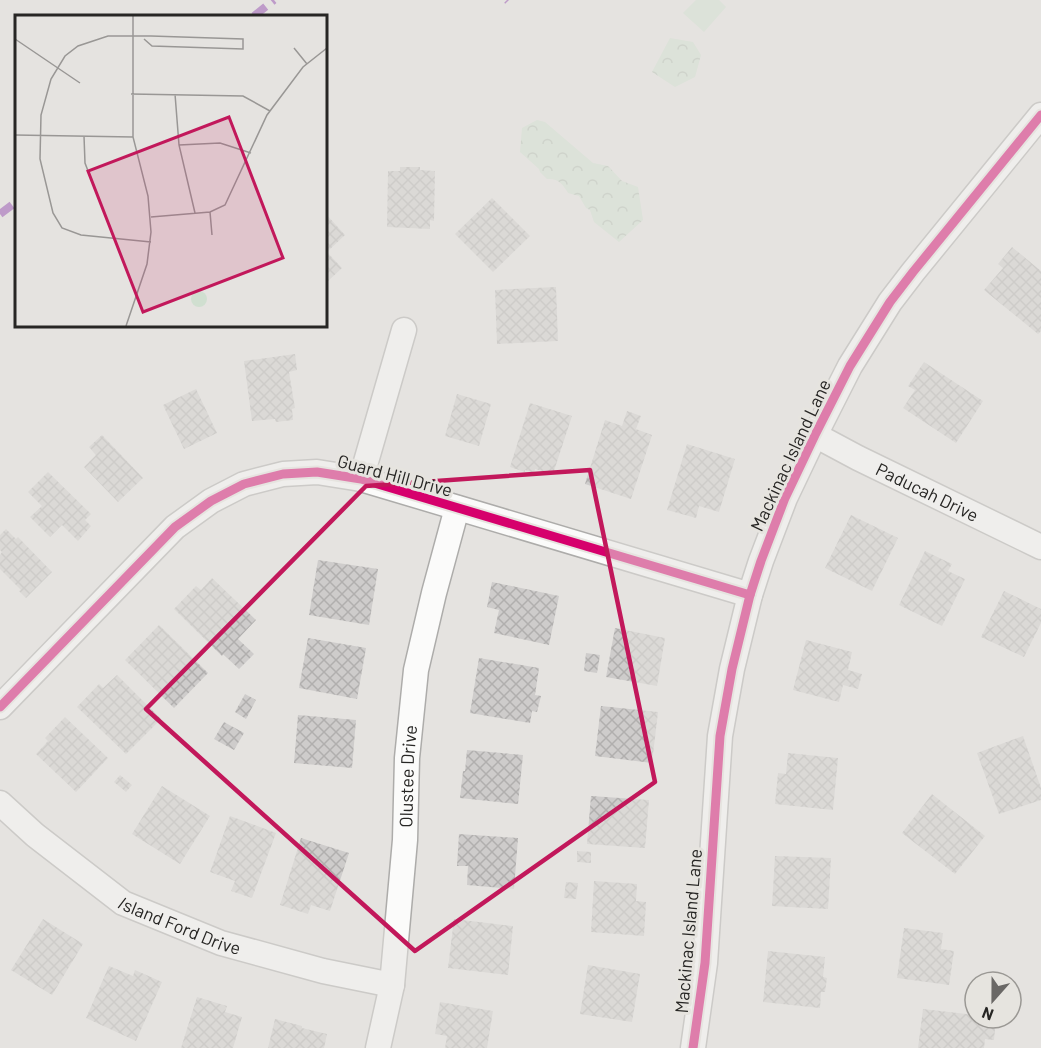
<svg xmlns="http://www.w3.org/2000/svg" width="1041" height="1048" font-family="Barlow,sans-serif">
	<defs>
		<pattern id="park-crowns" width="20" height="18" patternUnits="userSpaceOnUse" patternTransform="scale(1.5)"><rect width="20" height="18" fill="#d0dfd0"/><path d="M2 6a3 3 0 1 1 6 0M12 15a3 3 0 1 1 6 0" fill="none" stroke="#b3bfb2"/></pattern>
		<pattern id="building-cross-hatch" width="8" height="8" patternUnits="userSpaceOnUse" patternTransform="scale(1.5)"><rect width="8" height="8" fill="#cecccb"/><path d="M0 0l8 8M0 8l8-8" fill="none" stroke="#b1afae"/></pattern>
	</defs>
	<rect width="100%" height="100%" fill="#e5e3e0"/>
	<g fill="url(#park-crowns)">
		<polygon points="670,38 693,42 701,55 695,77 675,87 652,72"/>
		<path d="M 537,120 L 545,122 L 593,163 L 608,166 L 622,181 L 638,187 L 643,220 L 619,242 L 594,222 L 590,210 L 586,208 L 579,196 L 568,193 C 563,184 558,178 547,179 L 540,172 L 539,169 L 520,152 L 522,128 Z"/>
	</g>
	<polygon fill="#d0dfd0" points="696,0 719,0 726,7 704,32 683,13"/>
	<g fill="url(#building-cross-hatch)">
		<polygon points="400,167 420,167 420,170 435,171 434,221 430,220 430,229 387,227 388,171 400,171"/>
		<polygon points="492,198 530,236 493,272 455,234"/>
		<polygon points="326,214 345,235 327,252 342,268 326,283"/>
		<polygon points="1012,247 1041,271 1041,331 1038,334 984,290 1003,268 998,264"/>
		<polygon points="556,287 558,341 497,344 495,290"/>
		<polygon points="295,354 297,370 289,372 295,408 292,409 293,420 276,422 275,419 252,421 244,361"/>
		<polygon points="924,362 983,401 956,443 903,408 915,390 908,386"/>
		<polygon points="196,389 217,433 184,449 163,405"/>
		<polygon points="457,394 491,404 479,446 445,436"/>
		<polygon points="530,403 572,416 553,474 535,469 534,473 525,470 525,472 510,467"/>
		<polygon points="627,411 641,416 636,429 652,435 631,499 585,484 605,420 622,426"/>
		<polygon points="102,435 143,478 118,502 84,467 96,455 89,447"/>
		<polygon points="687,444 735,459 719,512 699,506 696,518 667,510"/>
		<polygon points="48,472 91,514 85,520 91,526 78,541 62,525 50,537 30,517 42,506 28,492"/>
		<polygon points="851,515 898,538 872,591 825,568"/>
		<polygon points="6,529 16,539 18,537 52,572 26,598 19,591 21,590 0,569 0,555 2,552 0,550 0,535"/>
		<polygon points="925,551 952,564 948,571 965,579 942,626 899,605"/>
		<polygon points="318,560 378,569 369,625 309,615"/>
		<polygon points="212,578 256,620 238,639 254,654 239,669 223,654 222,656 174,609 196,586 201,590"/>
		<polygon points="492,582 559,596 549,645 494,633 499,610 487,607"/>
		<polygon points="1004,591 1041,609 1041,623 1024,657 981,637"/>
		<polygon points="159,625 208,673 174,708 125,660"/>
		<polygon points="615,628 665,638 657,686 606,677"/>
		<polygon points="308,638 366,648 357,699 299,688"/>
		<polygon points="806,640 852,652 848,670 862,674 858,689 843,685 839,702 793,690"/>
		<polygon points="586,653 600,655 597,673 584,671"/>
		<polygon points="479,658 539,668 535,695 541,696 537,712 532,711 530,723 470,713"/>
		<polygon points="117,675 161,719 126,754 77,707 99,684 103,688"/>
		<polygon points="245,694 256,700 246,719 235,712"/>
		<polygon points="601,706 658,712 652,763 595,756"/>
		<polygon points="298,715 356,720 352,768 294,763"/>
		<polygon points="65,717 108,758 76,792 36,754 48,741 45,738"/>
		<polygon points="224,722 244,733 234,750 214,739"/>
		<polygon points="1023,736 1041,788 1041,800 999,814 977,753"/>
		<polygon points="467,750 523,755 518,804 460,798 463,771 465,771"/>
		<polygon points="788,753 838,758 833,810 775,804 778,773 786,774"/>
		<polygon points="120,775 132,785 126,792 114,782"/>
		<polygon points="162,786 210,816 180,864 132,834"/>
		<polygon points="932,794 985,836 955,874 902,833"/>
		<polygon points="591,796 649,800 645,848 587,844"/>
		<polygon points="230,816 276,833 252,898 231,891 235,881 210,872"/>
		<polygon points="459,834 518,838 514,889 467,885 468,866 457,866"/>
		<polygon points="301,838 349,853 330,911 311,905 308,914 280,905"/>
		<polygon points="577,851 591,852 591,863 577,862"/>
		<polygon points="775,856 831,858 828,909 772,906"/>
		<polygon points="594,881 637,884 636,901 646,902 644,936 591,932"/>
		<polygon points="566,882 578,883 576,899 564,898"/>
		<polygon points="43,919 83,944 52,995 11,970"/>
		<polygon points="454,919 513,926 508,975 448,968"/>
		<polygon points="904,928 943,933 941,949 954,951 949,985 897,978"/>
		<polygon points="768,951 825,957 823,977 827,978 825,992 821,992 820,1008 763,1002"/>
		<polygon points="588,965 640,974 632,1022 580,1014"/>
		<polygon points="109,966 133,976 135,970 162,982 136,1041 86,1018"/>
		<polygon points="197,997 227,1006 225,1012 242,1017 233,1048 181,1048"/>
		<polygon points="440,1002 493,1011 487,1048 445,1048 447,1036 435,1034"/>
		<polygon points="923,1009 975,1015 975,1018 996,1018 994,1040 985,1039 984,1048 918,1048"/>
		<polygon points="275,1019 302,1026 302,1028 327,1034 324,1048 268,1048"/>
	</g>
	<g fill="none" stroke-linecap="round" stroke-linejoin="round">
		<g stroke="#adacaa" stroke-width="27">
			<g id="minor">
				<path id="s1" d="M 815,435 L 858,458 L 1041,547"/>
				<polyline points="361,479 404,330"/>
				<polyline points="0,707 175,527 211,501 244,484 283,474 317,472 361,479 750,595"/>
				<path id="s2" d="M 0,803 L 35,835 L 123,903 L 221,943 L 323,971 L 392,985"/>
				<path id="s3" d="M 378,1048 L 392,985 L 405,840 L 407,758 L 416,670 L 434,593 L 457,508"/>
				<polyline points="693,1048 705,963 720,736 732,669 750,595 761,561 785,498 815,435 850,366 890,302 913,272 1041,115"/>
			</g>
		</g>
		<use href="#minor" stroke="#fbfbfa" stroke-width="24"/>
		<g stroke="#8e44ad" stroke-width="8" stroke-dasharray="15 8" stroke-linecap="butt">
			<polyline points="507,0 508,1"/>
			<polyline points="254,16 274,0"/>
			<polyline points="0,214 16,202"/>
		</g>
		<g stroke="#e6e4df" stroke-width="13">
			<g id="cycleway">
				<polyline points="0,707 175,527 211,501 244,484 283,474 317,472 361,479 750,595"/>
				<polyline points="693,1048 705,963 720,736 732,669 750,595 761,561 785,498 815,435 850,366 890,302 913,272 1041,115"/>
			</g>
		</g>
		<use href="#cycleway" stroke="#d6006c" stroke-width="9"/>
	</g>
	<path d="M0 0H1041V1048H0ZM 590,470 L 655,782 L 415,951 L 146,709 L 366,486 Z" fill="#e5e3e0" fill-opacity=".55" fill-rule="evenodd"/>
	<path fill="none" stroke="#c2185b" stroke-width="4.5" stroke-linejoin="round" d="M 590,470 L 655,782 L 415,951 L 146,709 L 366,486 Z"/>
	<g text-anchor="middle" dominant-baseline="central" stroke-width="6" stroke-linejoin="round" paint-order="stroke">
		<g font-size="18" fill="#272624" stroke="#e6e4df">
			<text transform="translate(790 455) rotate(-65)">Mackinac Island Lane</text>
			<text transform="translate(395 475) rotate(15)">Guard Hill Drive</text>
			<text stroke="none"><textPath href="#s1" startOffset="126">Paducah Drive</textPath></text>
			<text stroke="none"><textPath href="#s3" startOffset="274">Olustee Drive</textPath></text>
			<text stroke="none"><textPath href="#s2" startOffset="220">Island Ford Drive</textPath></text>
			<text transform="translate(688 931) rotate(-85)">Mackinac Island Lane</text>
		</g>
	</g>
	<g transform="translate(15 15)">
		<rect width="312" height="312" fill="#e5e3e0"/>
		<path d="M176 284a8 8 0 1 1 16 0a8 8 0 1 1-16 0Z" fill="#d0dfd0"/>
		<path fill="none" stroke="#999795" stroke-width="1.5" d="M 0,24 L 65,68M 129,24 L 137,31 L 228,34 L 228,24 L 136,21 L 93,21 L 63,31 L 50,41 L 36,64 L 26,100 L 25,144 L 38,198 L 47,213 L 66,220 L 136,227M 279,33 L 292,49M 116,79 L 228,81 L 255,96M 160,79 L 164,130 L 180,198M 0,120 L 118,122M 69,121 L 70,148 L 80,174M 164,130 L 205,128 L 236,138M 195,197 L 197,220M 136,202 L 195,197 L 210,190 L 252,100 L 288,52 L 312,33M 111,311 L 132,249 L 136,217 L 133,181 L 118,122 L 118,1"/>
		<path fill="#c2185b" fill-opacity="0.15" stroke="#c2185b" stroke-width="3" d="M 214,102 L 268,243 L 128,297 L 73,156 Z"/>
		<rect width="312" height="312" fill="none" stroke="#272624" stroke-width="3"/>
	</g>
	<g transform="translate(993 1000) rotate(201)"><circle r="28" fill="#e6e4df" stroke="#9a9894" stroke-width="1.5"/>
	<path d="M0-4.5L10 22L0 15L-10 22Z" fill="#6a6866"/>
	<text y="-9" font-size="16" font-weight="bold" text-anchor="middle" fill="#272624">N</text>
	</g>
</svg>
